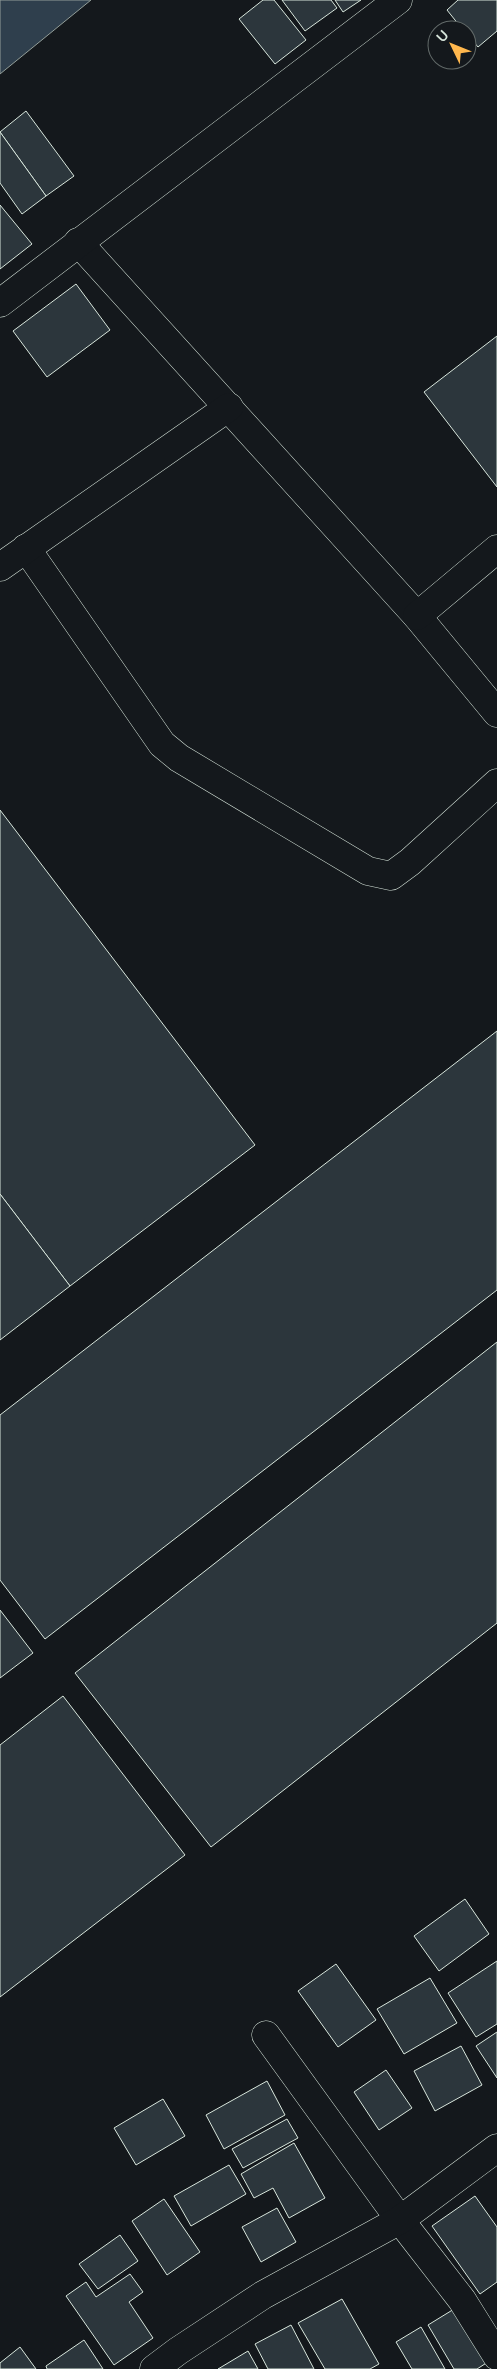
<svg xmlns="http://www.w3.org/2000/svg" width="497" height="2369" font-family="Mulish,sans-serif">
	<rect width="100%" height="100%" fill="#14181c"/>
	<polygon fill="#2f3f4d" stroke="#939e99" points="0,0 91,0 0,74"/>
	<g fill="#2c363c" stroke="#d8e6dc">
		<polygon points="263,0 274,0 306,40 275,64 239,19"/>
		<polygon points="282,0 331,0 337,8 305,31"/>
		<polygon points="335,0 361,0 343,12"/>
		<polygon points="458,0 497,0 497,31 478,47 467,34 467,30 463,30 447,10"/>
		<polygon points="26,111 74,176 46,196 0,132"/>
		<polygon points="0,132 46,196 22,214 0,183"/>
		<polygon points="0,205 32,244 0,269"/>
		<polygon points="76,284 110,330 47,377 13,331"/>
		<polygon points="497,336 497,487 424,392"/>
		<polygon points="0,810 255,1145 70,1286 0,1194"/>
		<polygon points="497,1031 497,1290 45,1639 0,1580 0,1415"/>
		<polygon points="0,1194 70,1286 0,1340"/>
		<polygon points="497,1342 497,1623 211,1847 75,1673"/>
		<polygon points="0,1610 33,1653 0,1678"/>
		<polygon points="63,1696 185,1855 0,1997 0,1745"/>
		<polygon points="465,1899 489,1934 439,1971 414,1936"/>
		<polygon points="497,1961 497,2024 476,2037 448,1993"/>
		<polygon points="336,1964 376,2020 338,2047 298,1991"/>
		<polygon points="430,1978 457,2023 404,2054 377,2009"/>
		<polygon points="497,2032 497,2078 476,2046"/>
		<polygon points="461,2046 482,2085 435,2111 414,2071"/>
		<polygon points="386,2070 412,2108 379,2130 354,2092"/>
		<polygon points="267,2081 285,2115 224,2149 206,2115"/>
		<polygon points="163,2099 185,2136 136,2165 114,2128"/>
		<polygon points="287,2119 298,2138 243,2168 232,2149"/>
		<polygon points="294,2143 325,2198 289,2218 273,2188 254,2198 241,2174"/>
		<polygon points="229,2165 246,2194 191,2226 174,2196"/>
		<polygon points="475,2196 497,2227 497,2282 480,2294 432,2226"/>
		<polygon points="164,2199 200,2252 167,2275 132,2221"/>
		<polygon points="277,2208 296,2242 261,2262 242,2227"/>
		<polygon points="120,2235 138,2261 98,2289 79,2264"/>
		<polygon points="130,2274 143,2292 129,2302 153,2338 114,2365 66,2296 86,2282 96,2297"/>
		<polygon points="342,2299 379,2364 370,2369 325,2369 298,2323"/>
		<polygon points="459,2306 491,2360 477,2369 454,2369 428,2325"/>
		<polygon points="291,2325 314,2369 268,2369 255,2344"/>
		<polygon points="421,2327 445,2369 412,2369 396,2342"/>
		<polygon points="84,2340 103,2369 47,2369 46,2366"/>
		<polygon points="20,2347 36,2369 0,2369 0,2363"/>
		<polygon points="248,2351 258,2369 218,2369"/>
	</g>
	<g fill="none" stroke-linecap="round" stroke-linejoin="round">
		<g stroke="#d8e6dc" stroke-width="29">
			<g id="minor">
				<polyline points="78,242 417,616 497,713"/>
				<polyline points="0,303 398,0"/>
				<polyline points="26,548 162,744 179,758 368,871 391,876 410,862 497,783"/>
				<polyline points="0,567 229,407"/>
				<polyline points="417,616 497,549"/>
				<polyline points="266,2035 400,2220 462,2300 497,2356"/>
				<polyline points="154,2369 178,2351 263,2295 400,2220 497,2148"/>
			</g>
		</g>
		<use href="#minor" stroke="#14181c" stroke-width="28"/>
	</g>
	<g transform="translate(452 45) rotate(313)"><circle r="24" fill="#14181c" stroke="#626a69"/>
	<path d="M0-4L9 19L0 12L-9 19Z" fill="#ffb74d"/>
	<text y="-8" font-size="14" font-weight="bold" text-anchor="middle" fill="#d8e6dc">U</text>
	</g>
</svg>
